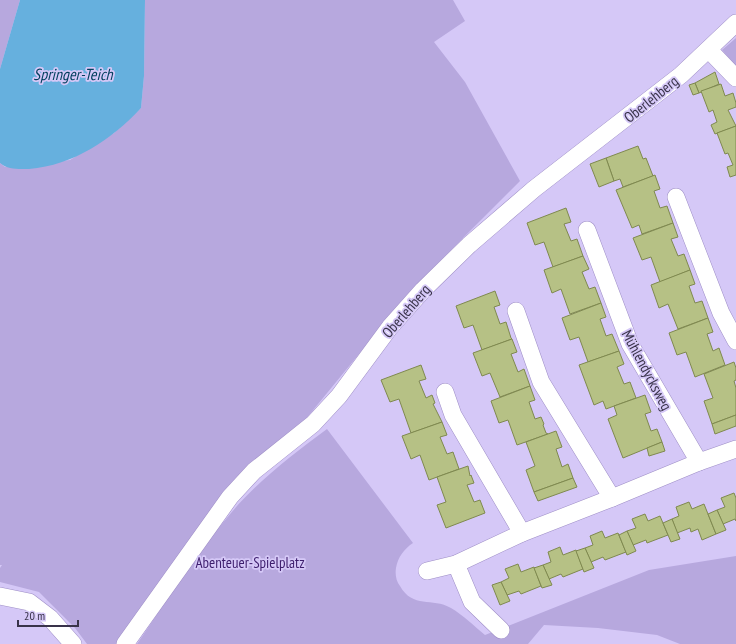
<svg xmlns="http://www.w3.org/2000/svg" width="736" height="644" font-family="'PT Sans Narrow',sans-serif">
	<rect width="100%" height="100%" fill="#d5c8f7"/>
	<g fill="#b7a8de">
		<polygon points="0,0 20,0 0,69"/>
		<polygon points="145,0 453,0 465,21 434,42 465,82 520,181 413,288 305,420 116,644 87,644 75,628 39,592 0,582 0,568 2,565 0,565 0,163 5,167 70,160 114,133 141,108 144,76"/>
		<polygon points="736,38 736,66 722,50"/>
		<path d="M 327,429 L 413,543 C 404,549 398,557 396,568 C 395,574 396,581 400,586 C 413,609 432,597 451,608 C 463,615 474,626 485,635 L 649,570 L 736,556 L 736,644 L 680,644 L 657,635 L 598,628 L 544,625 L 528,644 L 137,644 C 167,600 196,554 231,513 C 258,481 293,454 327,429 Z"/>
	</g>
	<path fill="#66b0de" d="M 20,0 L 145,0 L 144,76 L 141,108 C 111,140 74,165 29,169 C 18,169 8,170 0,163 L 0,69 Z"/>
	<g fill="#b6c185" stroke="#7f894f">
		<polygon points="715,72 719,84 699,93 695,83"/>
		<polygon points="695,83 699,93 693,95 689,85"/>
		<polygon points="721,84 725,96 733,93 736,103 736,107 728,110 736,126 715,134 711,125 717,122 713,110 709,112 701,91"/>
		<polygon points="736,126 736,175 730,177 727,167 733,165 728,153 725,154 717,133"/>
		<polygon points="638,146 643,159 646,158 653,176 623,187 620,179 614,181 606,158"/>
		<polygon points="606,158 614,181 599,187 590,164"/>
		<polygon points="655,175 660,189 654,191 660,208 667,206 673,223 642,234 639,225 632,228 616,190"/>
		<polygon points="566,208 571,222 564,224 571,241 577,239 583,256 553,267 544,242 535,245 527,223"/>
		<polygon points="673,223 678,237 671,239 678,256 684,254 690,270 660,282 651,257 642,260 633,238"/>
		<polygon points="583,256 589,269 582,272 589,289 595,287 601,303 570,314 561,289 552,293 544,270"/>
		<polygon points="690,270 695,284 689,286 695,303 702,301 708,318 678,329 668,304 659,308 651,285"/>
		<polygon points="495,291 500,305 494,307 500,324 506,322 511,338 512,339 482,350 473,325 464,328 456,306"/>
		<polygon points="601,303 606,317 600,319 606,336 612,334 619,351 588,362 579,337 570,340 562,318"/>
		<polygon points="708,318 713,332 707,334 713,351 719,348 725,365 695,377 686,352 677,355 669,333"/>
		<polygon points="512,339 517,352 511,354 518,372 524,369 530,386 500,397 490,373 482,376 473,353"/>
		<polygon points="619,351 624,364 617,367 624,384 630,382 636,398 606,409 603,401 594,405 579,365"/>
		<polygon points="734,362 736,368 736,380 734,381 736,388 736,415 712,424 704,401 713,398 704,374"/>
		<polygon points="421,365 426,379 419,381 426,398 432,395 435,403 433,404 442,422 411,433 399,399 390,402 381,380"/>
		<polygon points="530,386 535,400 529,402 535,419 541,417 544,424 543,425 546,433 548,434 517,445 508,420 499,423 491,401"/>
		<polygon points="645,395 651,412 645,414 651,431 657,429 662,442 623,458 608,419 617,415 614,406"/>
		<polygon points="736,415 736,426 715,434 712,424"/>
		<polygon points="442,422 447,435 440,437 447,454 453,452 459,469 429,480 420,455 411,459 402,436"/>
		<polygon points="556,431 562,447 556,449 562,467 568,464 573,478 534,492 526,470 535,466 526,442"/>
		<polygon points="662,442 665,451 649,456 647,448"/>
		<polygon points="468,466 470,476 471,475 474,483 467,485 474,502 480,500 485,513 446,528 437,505 446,502 437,477"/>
		<polygon points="573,478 577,487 538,501 534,492"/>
		<polygon points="734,493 736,498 736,521 735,519 723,524 717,510 725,507 721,498"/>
		<polygon points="689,502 692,509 704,504 716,534 702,540 698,529 691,532 690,528 677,533 672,519 679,516 676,507"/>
		<polygon points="717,510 726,530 716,534 708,514"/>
		<polygon points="645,514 648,521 660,516 668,535 647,543 646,540 633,545 627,531 636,528 632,519"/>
		<polygon points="672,519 680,539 671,542 663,523"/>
		<polygon points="602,531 605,538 618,533 626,552 605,560 603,557 591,562 585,548 593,545 590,536"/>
		<polygon points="627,531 636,551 627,555 619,535"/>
		<polygon points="560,547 563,555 576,550 583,569 563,577 561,574 549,579 543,565 551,562 548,552"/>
		<polygon points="585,548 594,568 584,572 576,551"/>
		<polygon points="518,564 521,572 534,567 541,586 521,594 519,591 507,595 501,582 509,578 505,569"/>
		<polygon points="543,565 552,585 542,588 534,568"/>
		<polygon points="501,582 510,601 500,605 492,585"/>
	</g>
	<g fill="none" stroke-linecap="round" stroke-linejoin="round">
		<g stroke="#9e8ec6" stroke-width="18">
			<g id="minor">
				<polyline points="709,50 736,78"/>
				<polyline points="676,197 721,313 736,341"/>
				<polyline points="587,230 630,344 699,462"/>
				<polyline points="516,311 541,382 612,498"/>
				<polyline points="445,392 453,415 522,533"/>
				<polyline points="456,564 472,602 501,630"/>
				<polyline points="427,571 456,564 522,533 612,498 699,462 736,449"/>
				<polyline points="0,596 29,602 50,618 73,644"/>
				<polyline points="125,644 230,497 254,471 313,424 339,396 390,327 423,290 469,245 534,189 681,75 736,23"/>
			</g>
		</g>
		<use href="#minor" stroke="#fff" stroke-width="17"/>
	</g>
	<g text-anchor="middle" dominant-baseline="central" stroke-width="3.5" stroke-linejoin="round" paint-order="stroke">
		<g font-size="15" fill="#39334a" stroke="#d5c8f7">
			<text transform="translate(651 99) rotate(-39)">Oberlehberg</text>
			<text transform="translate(406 311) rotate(-49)">Oberlehberg</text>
			<text transform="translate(647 370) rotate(62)">Mühlendycksweg</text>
		</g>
		<g font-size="15" fill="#3e1e6d" stroke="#d5c8f7">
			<text x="250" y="562">Abenteuer-Spielplatz</text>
		</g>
		<g font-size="16" font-style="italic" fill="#003f5d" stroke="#d5c8f7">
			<text x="73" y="74">Springer-Teich</text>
		</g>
	</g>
	<path d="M18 620v6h60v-6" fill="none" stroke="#39334a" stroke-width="2"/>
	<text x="24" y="620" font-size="12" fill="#39334a" stroke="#d5c8f7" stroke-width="3" paint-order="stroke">20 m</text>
</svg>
